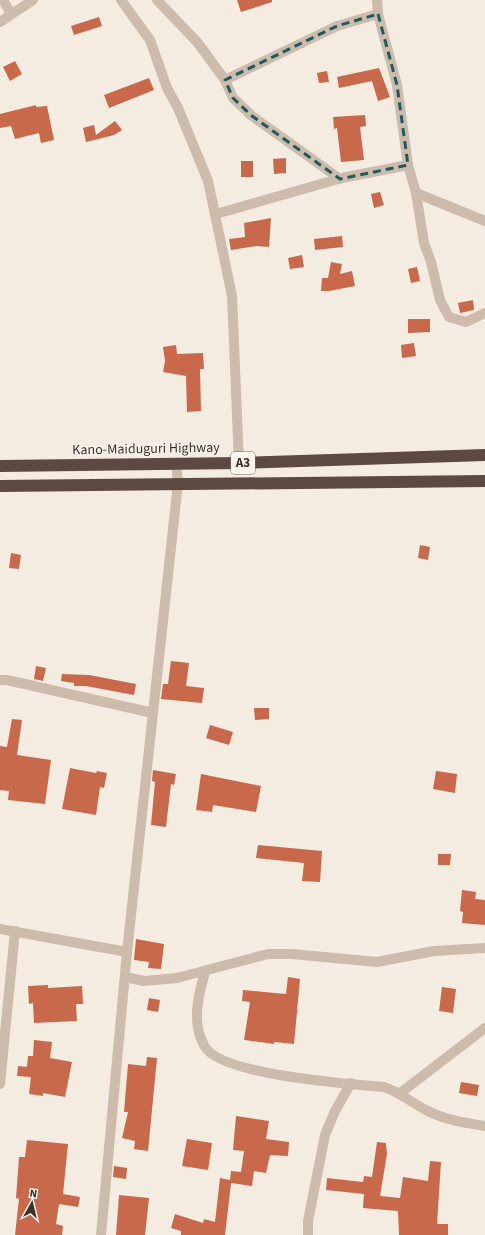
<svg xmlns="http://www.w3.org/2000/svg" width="485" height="1235" font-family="'Source Sans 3',sans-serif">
	<rect width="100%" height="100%" fill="#f4ebe1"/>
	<g fill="#c8694b">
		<polygon points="237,0 272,0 272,2 241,12"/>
		<polygon points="99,17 102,26 74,35 71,26"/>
		<polygon points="15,61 22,74 10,81 3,67"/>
		<polygon points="379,68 390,97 378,101 372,81 339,88 337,77"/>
		<polygon points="327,71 329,82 319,83 317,73"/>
		<polygon points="149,78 154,90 109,108 104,95"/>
		<polygon points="36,105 36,107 47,106 54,140 41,143 39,133 15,139 11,126 0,128 0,114"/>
		<polygon points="365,115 366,126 360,127 364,160 341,162 337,128 334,129 333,117"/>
		<polygon points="115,121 122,130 114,135 86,142 83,128 94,125 96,135"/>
		<polygon points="286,158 286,173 274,174 273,159"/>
		<rect x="241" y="161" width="12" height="16"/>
		<polygon points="380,192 384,205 374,208 371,194"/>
		<polygon points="271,218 269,247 256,246 231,250 229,239 245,237 244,223"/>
		<polygon points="342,236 343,247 315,250 314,239"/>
		<polygon points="302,255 304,267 290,269 288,258"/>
		<polygon points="331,262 342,264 340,274 352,271 355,286 329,291 321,291 322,278 328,278"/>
		<polygon points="417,267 420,281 411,283 408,269"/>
		<polygon points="473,300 474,310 460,313 458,303"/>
		<polygon points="408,319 430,319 430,332 408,333"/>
		<polygon points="414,343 416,356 402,358 401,345"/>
		<polygon points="176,345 177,354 203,353 204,369 200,369 201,411 187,412 186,376 163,372 165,361 163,347"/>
		<polygon points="420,545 430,547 428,560 418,558"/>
		<polygon points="11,553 21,555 19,569 9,568"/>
		<polygon points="171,661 189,663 186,686 204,688 202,703 161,699 163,684 168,684"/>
		<polygon points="36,666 46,668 43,681 34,679"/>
		<polygon points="62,674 89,675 136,684 134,695 86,686 74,686 74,683 61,681"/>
		<polygon points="254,708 269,708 269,719 255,720"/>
		<polygon points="12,719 22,720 17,755 51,760 45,804 8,800 9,791 0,790 0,746 7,747"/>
		<polygon points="210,725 233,732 229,745 206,738"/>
		<polygon points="70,768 96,773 97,771 107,773 104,788 100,787 96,815 62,809"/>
		<polygon points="153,770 176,774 174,785 171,784 166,827 151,825 155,782 152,781"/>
		<polygon points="436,771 457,774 455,793 433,789"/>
		<polygon points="201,774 261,786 256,812 213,805 212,812 196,810"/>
		<polygon points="258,845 322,851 320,882 302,881 304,863 256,858"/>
		<polygon points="438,854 451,854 450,865 438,865"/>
		<polygon points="462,890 476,892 475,899 485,900 485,925 462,923 463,912 460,911"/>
		<polygon points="136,939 164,944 161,969 148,968 149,962 134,960"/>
		<polygon points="288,977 300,979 294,1044 274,1042 274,1044 244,1040 250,1002 242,1001 243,990 286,994"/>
		<polygon points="48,985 48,988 82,986 83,1004 76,1004 77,1021 34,1023 33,1003 29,1004 28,986"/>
		<polygon points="442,987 456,989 453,1013 439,1011"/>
		<polygon points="149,998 160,1000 158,1012 147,1010"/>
		<polygon points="34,1040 52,1042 50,1058 72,1062 65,1097 43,1093 43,1096 29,1094 31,1077 17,1076 18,1066 27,1067 28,1056 33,1056"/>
		<polygon points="147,1057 157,1058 148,1151 134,1149 135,1141 122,1138 128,1112 124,1112 128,1064 146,1066"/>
		<polygon points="461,1082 479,1085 477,1096 459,1093"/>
		<polygon points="236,1116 269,1121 266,1139 289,1142 288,1156 270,1155 266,1173 254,1171 252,1186 231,1183 225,1235 181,1235 181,1231 171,1228 175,1214 203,1223 204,1219 215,1222 220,1178 230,1180 231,1171 241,1172 244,1151 233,1150"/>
		<polygon points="187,1139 212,1143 208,1170 182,1166"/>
		<polygon points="27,1140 68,1144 63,1194 80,1197 78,1207 59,1204 56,1224 63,1226 62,1235 15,1235 19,1199 16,1198 19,1157 25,1157"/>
		<polygon points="377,1142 386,1143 387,1154 380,1196 400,1198 403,1177 428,1181 430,1161 441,1162 437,1224 448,1224 448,1235 399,1235 398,1211 363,1208 364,1194 326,1190 327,1178 363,1182 364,1176 372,1177"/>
		<polygon points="114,1166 127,1168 126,1179 113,1177"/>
		<polygon points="119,1195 149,1198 145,1235 116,1235"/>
	</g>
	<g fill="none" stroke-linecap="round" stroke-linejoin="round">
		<g stroke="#cdbbac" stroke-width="10">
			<polyline points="3,0 11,14"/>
			<polyline points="121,0 150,40 167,88 178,108 208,181 232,296 239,463"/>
			<polyline points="157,0 198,43 225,80 233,98 252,116 340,179"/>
			<polyline points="377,0 378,14 397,85 408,165 416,193 424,243 431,262 440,300 449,317 466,322 485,313"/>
			<polyline points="0,22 33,0"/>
			<polyline points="225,80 337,26 378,14"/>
			<polyline points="416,193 485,221"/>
			<polyline points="216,214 342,178 408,165"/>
			<polyline points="0,680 7,680 153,713"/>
			<polyline points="0,929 127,952"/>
			<path d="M 205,972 C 198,996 191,1024 205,1047 C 222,1075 349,1084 384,1087 C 400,1092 413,1104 428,1111 C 445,1120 466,1123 485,1126"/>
			<polyline points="125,977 144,981 177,978 268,954 292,954 377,962 434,951 485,948"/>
			<polyline points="0,1084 15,931"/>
			<polyline points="399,1094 485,1028"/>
			<polyline points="101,1235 127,952 178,483 176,463"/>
			<polyline points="308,1235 308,1221 325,1135 335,1111 351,1083"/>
		</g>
		<g stroke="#5c4a42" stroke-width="12">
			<polyline points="0,466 239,463 485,455"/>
			<polyline points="0,486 485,481"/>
		</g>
	</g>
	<path fill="none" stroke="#1f5a5e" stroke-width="3" stroke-dasharray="8 5" stroke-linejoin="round" d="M 378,14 L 397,85 L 408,165 L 340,179 L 252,116 L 233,98 L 225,80 L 337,26 Z"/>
	<g text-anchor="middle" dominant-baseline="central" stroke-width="3" stroke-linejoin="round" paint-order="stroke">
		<rect fill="#fbf5ee" stroke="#756b66" stroke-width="1" x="231" y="452" width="24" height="22" rx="3"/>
		<g font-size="13" font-weight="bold" fill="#3b302b">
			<text x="243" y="463">A3</text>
		</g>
		<g font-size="14" fill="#3b302b" stroke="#fbf5ee">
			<text transform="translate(146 449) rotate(-1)">Kano-Maiduguri Highway</text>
		</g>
	</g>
	<g transform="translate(32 1203) rotate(8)" stroke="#fbf5ee" stroke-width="3" paint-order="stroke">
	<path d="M0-3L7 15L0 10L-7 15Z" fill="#3b302b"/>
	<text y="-6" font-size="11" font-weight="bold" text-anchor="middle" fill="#3b302b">N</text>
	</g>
</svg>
